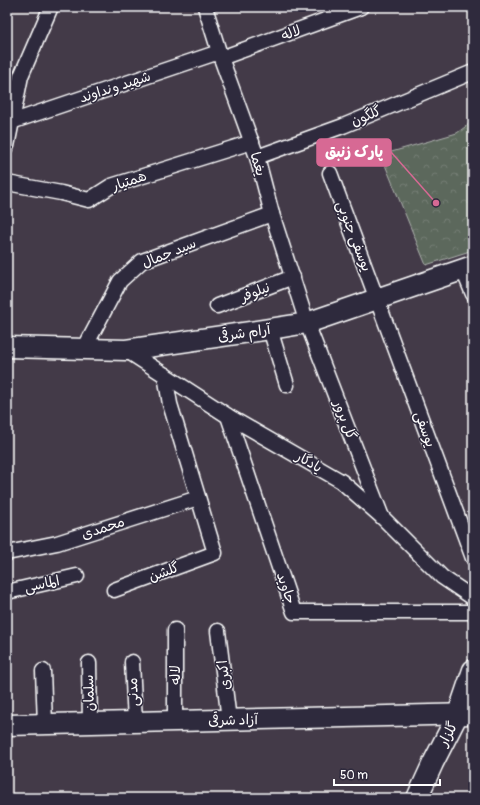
<svg xmlns="http://www.w3.org/2000/svg" width="480" height="805" font-family="Pangolin,'Playpen Sans Arabic',sans-serif">
	<defs>
		<pattern id="park-crowns" width="20" height="18" patternUnits="userSpaceOnUse"><rect width="20" height="18" fill="#5c675c"/><path d="M2 6a3 3 0 1 1 6 0M12 15a3 3 0 1 1 6 0" fill="none" stroke="#747e74"/></pattern>
	</defs>
	<rect width="100%" height="100%" fill="#433a48"/>
	<filter id="ink" filterUnits="userSpaceOnUse"><feTurbulence type="fractalNoise" baseFrequency=".025" numOctaves="2"/><feDisplacementMap in="SourceGraphic" scale="8" xChannelSelector="R" yChannelSelector="G"/><feConvolveMatrix kernelMatrix="1 2 1 2 8 2 1 2 1" color-interpolation-filters="sRGB"/></filter>
	<g filter="url(#ink)">
		<polygon fill="url(#park-crowns)" stroke="#aeb3ae" points="473,121 473,250 426,265 381,155 457,133"/>
		<g fill="none" stroke-linecap="round" stroke-linejoin="round">
			<g stroke="#fff" stroke-width="17">
				<g id="street">
					<polyline points="205,7 221,58 257,157 272,214 307,323 382,517"/>
					<polyline points="221,58 361,7"/>
					<polyline points="11,122 219,52"/>
					<polyline points="7,146 21,76 50,9 49,7"/>
					<polyline points="257,157 343,126 473,72"/>
					<polyline points="330,173 473,558"/>
					<polyline points="7,183 61,193 89,200 111,186 252,142"/>
					<polyline points="463,270 473,294"/>
					<polyline points="217,306 293,277"/>
					<polyline points="270,329 287,385"/>
					<polyline points="84,349 120,281 142,261 272,214"/>
					<polyline points="126,350 228,416 341,481 382,517 442,577 473,598"/>
					<polyline points="228,416 294,612 473,612"/>
					<polyline points="7,553 57,543 198,498"/>
					<polyline points="114,590 215,553 170,404 165,375"/>
					<polyline points="7,592 77,576"/>
					<polyline points="175,630 175,721"/>
					<polyline points="218,631 229,720"/>
					<polyline points="132,662 135,722"/>
					<polyline points="89,663 90,723"/>
					<polyline points="43,671 45,724"/>
				</g>
			</g>
			<g stroke="#fff" stroke-width="23">
				<g id="secondary">
					<polyline points="7,347 126,350 270,329 307,323 473,266"/>
					<polyline points="7,725 473,714"/>
					<polyline points="417,798 433,763 458,714 473,670"/>
				</g>
			</g>
			<use href="#street" stroke="#2f2a3d" stroke-width="14"/>
			<use href="#secondary" stroke="#2f2a3d" stroke-width="20"/>
		</g>
	</g>
	<g text-anchor="middle" dominant-baseline="central" stroke-width="3" stroke-linejoin="round" paint-order="stroke">
		<g font-size="14" fill="#fff" stroke="#2f2a3d">
			<text transform="translate(291 33) rotate(-20)">لاله</text>
			<text transform="translate(115 87) rotate(-18)">شهید ونداوند</text>
			<text transform="translate(366 116) rotate(-22)">گلگون</text>
			<text transform="translate(258 164) rotate(73)">یغما</text>
			<text transform="translate(129 181) rotate(-19)">همتیار</text>
			<text transform="translate(354 236) rotate(69)">یوسفی جنوبی</text>
			<text transform="translate(169 253) rotate(-22)">سید جمال</text>
			<text transform="translate(255 292) rotate(-21)">نیلوفر</text>
			<text transform="translate(244 333) rotate(-8)">آرام شرقی</text>
			<text transform="translate(345 420) rotate(69)">گل پرور</text>
			<text transform="translate(425 429) rotate(70)">یوسفی</text>
			<text transform="translate(309 462) rotate(30)">یادگار</text>
			<text transform="translate(103 528) rotate(-18)">محمدی</text>
			<text transform="translate(164 572) rotate(-20)">گلشن</text>
			<text transform="translate(42 584) rotate(-12)">الماسی</text>
			<text transform="translate(286 588) rotate(71)">جاوید</text>
			<text transform="translate(175 675) rotate(-90)">لاله</text>
			<text transform="translate(224 675) rotate(-97)">اکبری</text>
			<text transform="translate(133 692) rotate(-93)">مدنی</text>
			<text transform="translate(89 693) rotate(-92)">سلمان</text>
			<text transform="translate(233 720) rotate(-1)">آزاد شرقی</text>
			<text transform="translate(448 734) rotate(-62)">گلزار</text>
		</g>
	</g>
	<path fill="none" stroke="#d76994" stroke-width="1.5" d="M436 203L391 152"/>
	<circle fill="#d76994" stroke="#2f2a3d" stroke-width="1.5" cx="436" cy="203" r="4"/>
	<rect fill="#d76994" stroke="#d76994" stroke-width="1.5" x="317" y="139" width="74" height="27" rx="4"/>
	<g font-size="15" text-anchor="middle" font-weight="bold" fill="#fff">
		<text x="354" y="157">پارک زنبق</text>
	</g>
	<rect width="480" height="805" fill="none" stroke="#2f2a3d" stroke-width="24"/>
	<rect x="12" y="12" width="456" height="781" fill="none" stroke="#fff" stroke-width="1.5" filter="url(#ink)"/>
	<path d="M334 779v6h106v-6" fill="none" stroke="#ffffff" stroke-width="2"/>
	<text x="340" y="779" font-size="12" fill="#ffffff" stroke="#2f2a3d" stroke-width="3" paint-order="stroke">50 m</text>
</svg>
